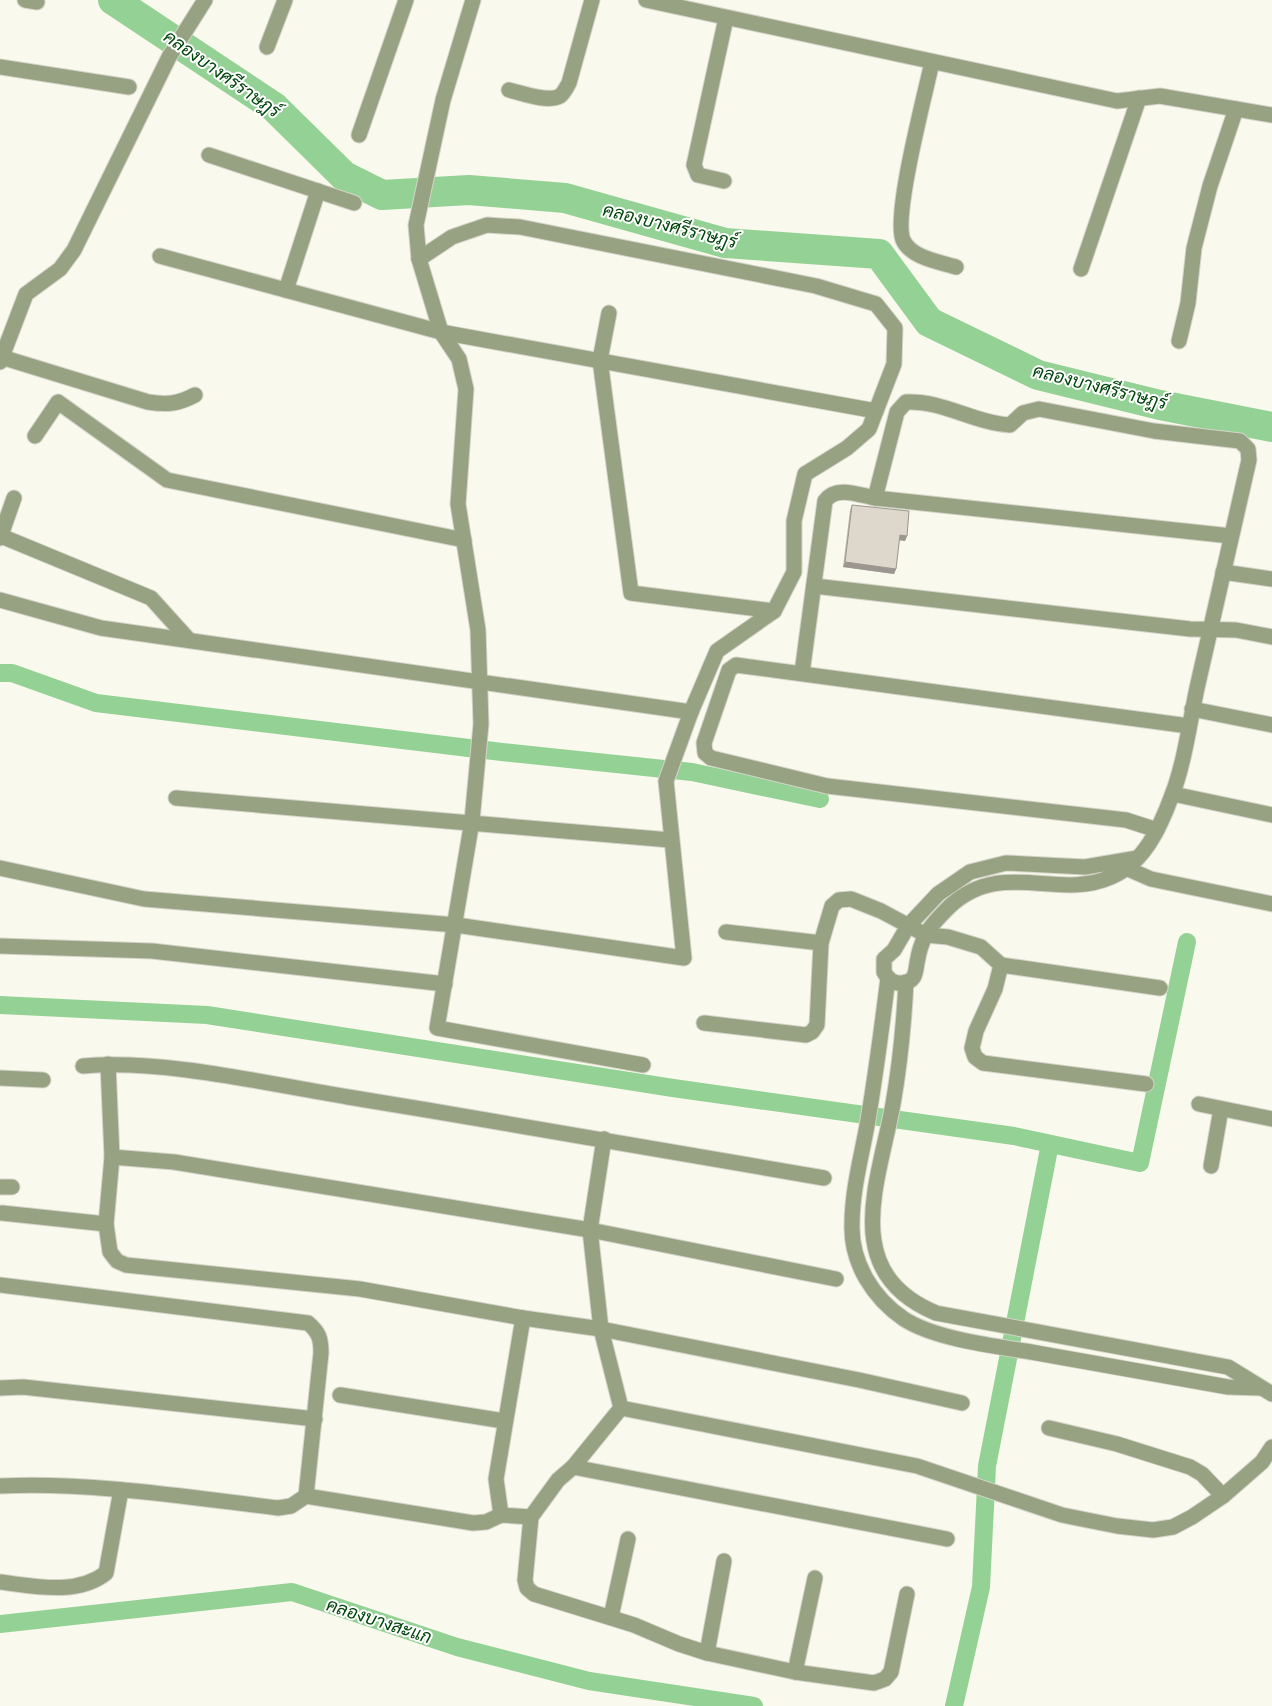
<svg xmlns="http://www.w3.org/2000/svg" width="1272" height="1706" font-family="Arial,Sarabun,sans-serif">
	<rect width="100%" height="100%" fill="#f9f9ed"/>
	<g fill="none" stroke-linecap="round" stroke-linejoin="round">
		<g stroke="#94d195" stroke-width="18">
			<polyline points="0,673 12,673 96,703 502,752 692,772 820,799"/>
			<polyline points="0,1005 207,1015 673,1088 1014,1136 1140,1163 1187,942"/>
			<polyline points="0,1624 292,1592 457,1647 589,1681 754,1706"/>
			<polyline points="954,1706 981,1587 987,1466 1050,1144"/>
		</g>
		<polyline stroke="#94d195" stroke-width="30" points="113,0 274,107 344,176 382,195 469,190 565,198 725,243 879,254 929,322 1038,375 1160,405 1272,427"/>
		<g stroke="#d4d4c9" stroke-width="17">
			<g id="minor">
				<polyline points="25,0 37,2"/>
				<polyline points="473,0 443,100 416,225 419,259 441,332 459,359 466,389 458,504 478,630 481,724 472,821 437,1028 643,1065"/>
				<polyline points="646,0 1117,101 1160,96 1272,115"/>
				<polyline points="267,47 285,0"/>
				<path d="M 932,62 C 925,95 893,215 903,240 C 911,258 940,262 956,267"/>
				<polyline points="0,67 129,87"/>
				<path d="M 509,90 C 522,93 548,103 560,96 C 564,93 566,88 569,83 L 592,0"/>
				<polyline points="359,135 406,0"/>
				<polyline points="209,155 354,203"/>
				<polyline points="724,181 698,175 694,165 726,18"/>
				<polyline points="160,256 441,332 876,411"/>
				<polyline points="1081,269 1139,98"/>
				<polyline points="286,290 318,191"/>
				<polyline points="609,313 600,360 631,593 774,611"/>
				<polyline points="1179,341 1188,303 1194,248 1210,186 1236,109"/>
				<path d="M 1,357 L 148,402 C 167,405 178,404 195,395"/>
				<polyline points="0,362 26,294 60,269 74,250 169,57 205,0"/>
				<polyline points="35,436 58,402 167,480 464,540"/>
				<path d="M 875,498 L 897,412 L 906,402 C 942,400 974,423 1010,425 L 1023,413 L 1039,409 L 1154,431 L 1240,441 L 1248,449 L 1249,460 C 1231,536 1214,612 1197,688 C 1190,721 1184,765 1172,795 C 1160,828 1144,863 1111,877 C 1057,901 1001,858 949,907 C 941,915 929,927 925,936 C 922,943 919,951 918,958 C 915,969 918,982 902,983 C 893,984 888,979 884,972 L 884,959 L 894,950 L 908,926 L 938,894 L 970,872 L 1006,863 L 1085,867 L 1138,858"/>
				<polyline points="1,536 151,598 189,640"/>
				<polyline points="0,538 14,498"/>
				<polyline points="1223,572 1272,579"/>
				<polyline points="814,586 1190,629 1236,630 1272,637"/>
				<polyline points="0,600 101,628 691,712 717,651 774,611 794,572 794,521 805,474 847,448 869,429 894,364 895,328 876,304 816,286 520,227 487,225 452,237 419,259"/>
				<path d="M 802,673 L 825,501 C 836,485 859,495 875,498 L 1231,536"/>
				<polyline points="1192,709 1272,725"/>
				<polyline points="1173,794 1272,815"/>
				<polyline points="176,798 670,840"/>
				<polyline points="1157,830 1126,820 827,786 711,758 705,753 704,743 729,670 736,665 1189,726"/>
				<polyline points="1119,865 1151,879 1272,904"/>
				<polyline points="0,868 144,899 456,925 684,958 666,781 691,712"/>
				<polyline points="726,932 821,943"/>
				<polyline points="0,946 152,951 445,984"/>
				<polyline points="1001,965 1160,988"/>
				<path d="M 888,978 C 882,1026 876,1073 868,1120 C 862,1155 852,1189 852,1225 C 851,1263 873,1298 904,1319 C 935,1339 994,1346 1031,1352 C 1097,1364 1163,1376 1228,1387 L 1261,1388"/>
				<path d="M 906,982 C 904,1022 900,1064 893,1104 C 879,1182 838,1272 936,1313 L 1228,1367 L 1272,1394"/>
				<polyline points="704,1023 806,1035 812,1032 817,1025 821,943 832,906 839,900 851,899 881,911 926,935 948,937 981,947 1001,965 995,989 976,1031 972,1048 975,1057 983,1063 1146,1084"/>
				<polyline points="108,1064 112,1157 106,1224 110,1252 117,1261 126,1265 360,1289 523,1318 601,1329 859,1380 962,1403"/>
				<path d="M 83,1066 C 165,1059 267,1084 348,1097 C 507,1123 666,1150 824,1178"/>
				<polyline points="0,1078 43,1080"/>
				<polyline points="1199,1104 1272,1119"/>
				<polyline points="112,1157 174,1162 590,1230 836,1279"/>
				<polyline points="1211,1166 1221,1109"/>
				<polyline points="0,1187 12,1187"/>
				<polyline points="2,1213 106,1224"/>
				<path d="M 0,1285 L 308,1323 C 319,1332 321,1339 321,1353 L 306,1496"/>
				<polyline points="523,1318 496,1479 501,1515 531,1517"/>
				<polyline points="0,1388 23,1387 315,1419"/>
				<polyline points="340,1395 504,1421"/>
				<polyline points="621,1408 917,1466 1062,1515 1117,1526 1153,1530 1173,1527 1192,1517 1223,1496 1262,1462 1272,1447"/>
				<polyline points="1049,1428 1117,1444 1190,1467 1202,1474 1223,1496"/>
				<polyline points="573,1467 621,1408 601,1329 590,1230 604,1139"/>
				<path d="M 0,1486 C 93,1482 186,1497 278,1508 L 291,1506 L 306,1496 L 473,1523 L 486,1522 L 501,1515"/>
				<path d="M 0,1582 C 34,1586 77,1596 106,1573 L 121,1490"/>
				<polyline points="907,1594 891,1672 885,1679 874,1683 795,1672 707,1653 679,1644 634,1625 534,1594 527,1588 525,1580 531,1517 558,1480 573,1467 947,1539"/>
				<polyline points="611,1617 628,1539"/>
				<polyline points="707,1653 724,1561"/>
				<polyline points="795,1672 815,1578"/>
			</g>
		</g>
		<use href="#minor" stroke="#97a283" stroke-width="15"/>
	</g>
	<polygon fill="#beb9af" points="852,505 907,536 905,541 899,540 896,569 894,574 843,567 850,510"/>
	<g fill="#9b968f">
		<polygon points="900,535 907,536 905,541 898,540"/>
		<polygon points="845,562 896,569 894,574 843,567"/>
	</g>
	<polygon fill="#ddd7cc" stroke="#9b968f" points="852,505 909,511 907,536 900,535 896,569 845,562"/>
	<g text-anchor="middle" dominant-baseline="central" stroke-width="4" stroke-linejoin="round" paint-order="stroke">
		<g font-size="18" font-style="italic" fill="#00450b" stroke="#fff">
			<text transform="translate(222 74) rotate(35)">คลองบางศรีราษฎร์</text>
			<text transform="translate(670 226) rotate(14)">คลองบางศรีราษฎร์</text>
			<text transform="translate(1100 387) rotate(14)">คลองบางศรีราษฎร์</text>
			<text transform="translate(379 1621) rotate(18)">คลองบางสะแก</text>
		</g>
	</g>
</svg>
